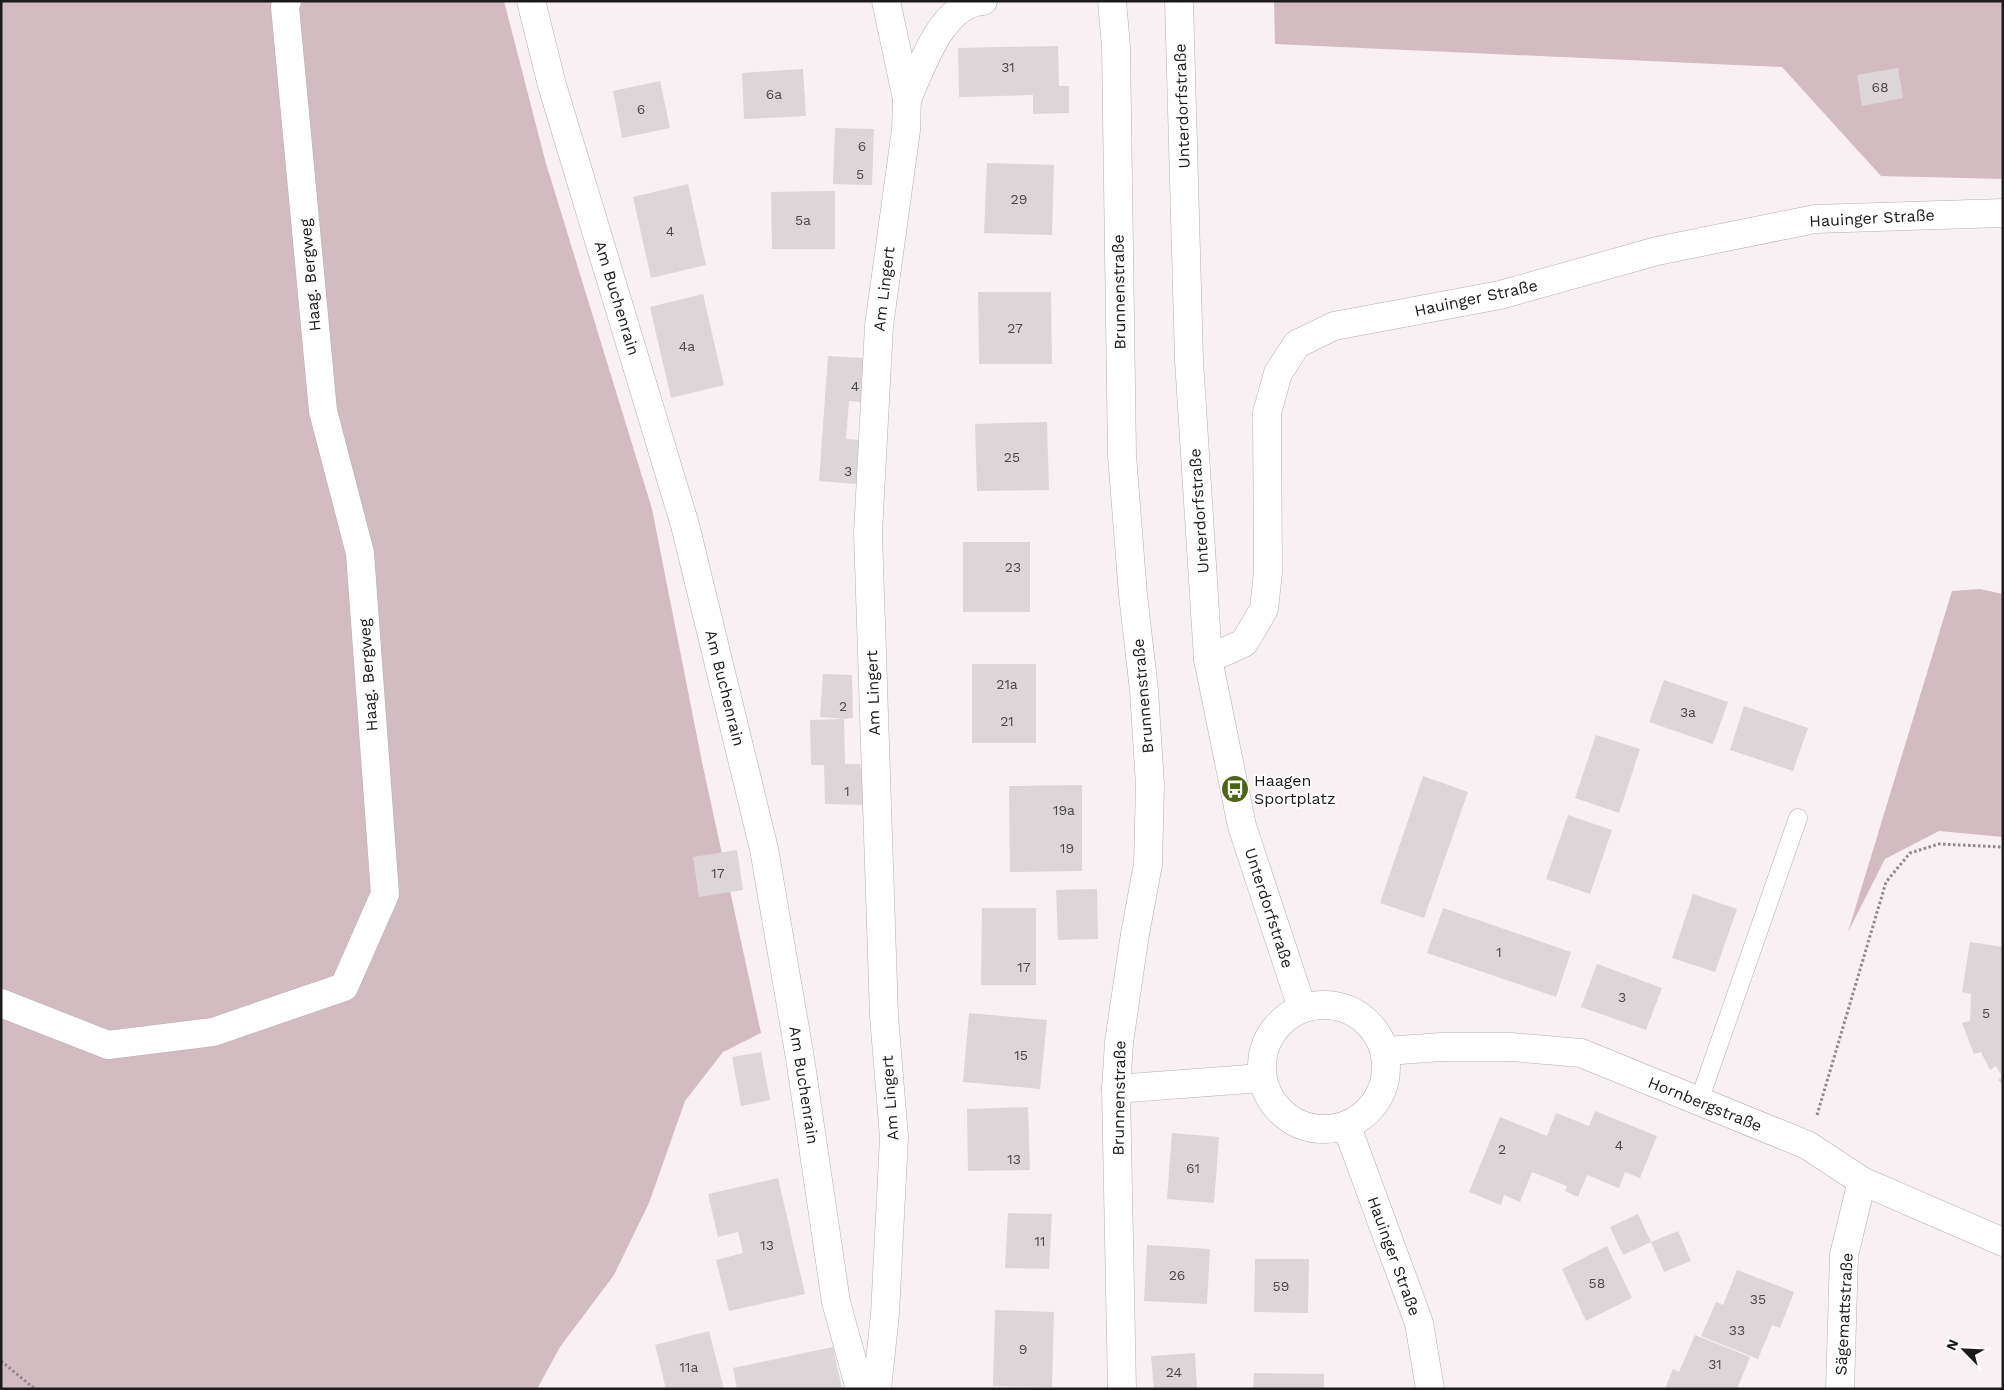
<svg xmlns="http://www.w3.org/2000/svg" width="2004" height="1390" font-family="'Work Sans',sans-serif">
	<rect width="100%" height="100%" fill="#f8f0f2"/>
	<g fill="#d3bbc2">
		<polygon points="1,1 504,1 545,160 652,509 702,762 761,1033 723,1052 685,1101 649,1203 614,1275 560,1347 537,1389 1,1389"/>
		<polygon points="1274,1 2003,1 2003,179 1881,176 1782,67 1275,44"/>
		<polygon points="1980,589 2003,594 2003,837 1939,831 1885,859 1848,932 1952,591"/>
	</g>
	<g fill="#ddd6d8">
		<polygon points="1058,46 1059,86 1069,86 1069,113 1033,114 1033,95 959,97 958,48"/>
		<polygon points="1898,68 1903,98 1862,106 1857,75"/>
		<polygon points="803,69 806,116 744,119 742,73"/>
		<polygon points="660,81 670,128 622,138 613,91"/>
		<polygon points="835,128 874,129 872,185 833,184"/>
		<polygon points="987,163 1054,165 1052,235 984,233"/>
		<polygon points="688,184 706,265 651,278 633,197"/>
		<polygon points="835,191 835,249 772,249 771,192"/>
		<polygon points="978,292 1051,292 1052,364 979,364"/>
		<polygon points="703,294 724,385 671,398 650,307"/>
		<polygon points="828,356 865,358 862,402 849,401 846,439 859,440 856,484 819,481"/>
		<polygon points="1047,422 1049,490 977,491 975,424"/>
		<rect x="963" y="542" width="67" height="70"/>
		<rect x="972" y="664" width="64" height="79"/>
		<polygon points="823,674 852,675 853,718 844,719 845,764 860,764 867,805 825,804 824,765 811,765 810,720 844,719 820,717"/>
		<polygon points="1664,680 1728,702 1713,744 1649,722"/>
		<polygon points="1744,706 1808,728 1793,771 1730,750"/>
		<polygon points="1596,735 1640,749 1619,813 1575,798"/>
		<polygon points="1423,776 1468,792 1424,918 1380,903"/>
		<polygon points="1082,785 1082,871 1010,872 1009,786"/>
		<polygon points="1568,815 1612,830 1590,894 1546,879"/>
		<polygon points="737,850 743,890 699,897 693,857"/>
		<polygon points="1097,889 1098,939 1058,940 1056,890"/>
		<polygon points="1693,894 1737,909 1715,972 1672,958"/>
		<polygon points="982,908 1036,908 1036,985 981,985"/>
		<polygon points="1443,908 1571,952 1556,997 1427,953"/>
		<polygon points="1970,942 2003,947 2003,1085 1998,1080 2002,1076 1996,1066 1990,1070 1981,1052 1974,1054 1962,1023 1970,1021 1971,994 1962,992"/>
		<polygon points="1597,964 1662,988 1646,1030 1581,1007"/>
		<polygon points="969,1013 1047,1020 1040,1089 963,1082"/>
		<polygon points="761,1052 770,1100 741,1106 732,1057"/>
		<polygon points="1028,1107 1030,1170 968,1171 967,1109"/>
		<polygon points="1595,1111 1657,1136 1640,1178 1625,1172 1619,1188 1587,1175 1578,1197 1565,1191 1567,1186 1532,1172 1520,1202 1504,1195 1501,1205 1469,1192 1500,1117 1547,1136 1556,1113 1589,1126"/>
		<polygon points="1172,1133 1219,1137 1214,1203 1167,1199"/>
		<polygon points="778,1178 805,1294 729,1311 716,1260 743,1253 738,1232 718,1237 708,1194"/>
		<polygon points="1008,1213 1052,1214 1049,1269 1005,1268"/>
		<polygon points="1638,1214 1651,1242 1623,1255 1610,1227"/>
		<polygon points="1678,1231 1691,1261 1664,1272 1651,1242"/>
		<polygon points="1147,1245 1210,1249 1207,1304 1144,1301"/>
		<polygon points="1607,1246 1632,1298 1586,1321 1562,1269"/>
		<polygon points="1255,1259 1309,1259 1308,1313 1254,1312"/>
		<polygon points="1737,1270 1794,1292 1780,1328 1772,1325 1758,1359 1701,1336 1716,1302 1723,1305"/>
		<polygon points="995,1310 1054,1312 1052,1387 993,1386"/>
		<polygon points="709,1331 724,1389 666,1389 655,1345"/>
		<polygon points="1695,1335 1750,1357 1737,1389 1665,1389 1673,1369 1679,1372"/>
		<polygon points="833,1347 842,1389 737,1389 733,1368"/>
		<polygon points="1195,1353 1197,1389 1154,1389 1151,1356"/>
		<polygon points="1254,1373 1324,1374 1324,1389 1253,1389"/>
	</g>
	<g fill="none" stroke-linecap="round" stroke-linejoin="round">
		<g stroke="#b5aeb0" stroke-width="19">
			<polyline id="lane" points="1699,1101 1798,818"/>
		</g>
		<g stroke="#b5aeb0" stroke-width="29">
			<g id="street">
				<polyline points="531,1 552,85 685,525 764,849 800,1058 836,1302 860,1389"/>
				<polyline points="1112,1 1116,47 1122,455 1133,595 1144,690 1150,785 1148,864 1135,934 1119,1042 1116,1089 1122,1389"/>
				<path d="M 907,99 C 922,67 941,4 983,1"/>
				<polyline points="1208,659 1244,643 1264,609 1268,572 1267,413 1278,373 1297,344 1334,326 1500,295 1657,251 1815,219 2003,213"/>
				<polyline points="1,1003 108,1045 213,1032 344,987 385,894 360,553 323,411 285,7 287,1"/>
				<polyline points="1386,1051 1441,1047 1511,1047 1581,1053 1807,1145 1862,1181 2003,1242"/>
				<polyline points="1116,1089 1262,1078"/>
				<polyline points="877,1389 885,1314 894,1137 884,1016 868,533 879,326 906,130 907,99 886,1"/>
				<polyline points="1840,1389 1844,1255 1862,1181"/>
			</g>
		</g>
		<g stroke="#b5aeb0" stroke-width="29">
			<g id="secondary">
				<polyline points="1179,1 1189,360 1208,659 1242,826 1302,1008"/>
				<circle cx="1324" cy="1067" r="62"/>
				<polyline points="1347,1127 1419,1323 1430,1389"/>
			</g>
		</g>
		<g stroke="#8f898b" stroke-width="3" stroke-dasharray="2.5 2.5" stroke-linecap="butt">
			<polyline points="1817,1115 1886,882 1910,853 1939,844 2003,847"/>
			<polyline points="1,1361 35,1389"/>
		</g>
		<use href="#lane" stroke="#fff" stroke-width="18"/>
		<use href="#street" stroke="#fff" stroke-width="28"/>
		<use href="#secondary" stroke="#fff" stroke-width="28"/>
	</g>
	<defs>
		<g id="bus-disc" transform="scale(1.4375)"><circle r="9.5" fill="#4c6515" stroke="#fff"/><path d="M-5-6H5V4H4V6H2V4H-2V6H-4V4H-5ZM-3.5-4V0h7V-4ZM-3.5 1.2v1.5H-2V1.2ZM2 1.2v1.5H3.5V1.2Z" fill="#fff"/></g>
	</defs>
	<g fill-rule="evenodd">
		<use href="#bus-disc" x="1235" y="789"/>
	</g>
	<g text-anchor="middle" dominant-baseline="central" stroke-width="4" stroke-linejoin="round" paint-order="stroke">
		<g font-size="14" fill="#4c494a">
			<text x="1008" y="67">31</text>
			<text x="1880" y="87">68</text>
			<text x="774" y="94">6a</text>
			<text x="641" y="109">6</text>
			<text x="862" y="146">6</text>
			<text x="860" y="174">5</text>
			<text x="1019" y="199">29</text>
			<text x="803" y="220">5a</text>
			<text x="670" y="231">4</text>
			<text x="1015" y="328">27</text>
			<text x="687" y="346">4a</text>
			<text x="855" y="386">4</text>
			<text x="1012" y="457">25</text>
			<text x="848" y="471">3</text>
			<text x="1013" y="567">23</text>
			<text x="1007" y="684">21a</text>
			<text x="843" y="706">2</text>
			<text x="1688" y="712">3a</text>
			<text x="1007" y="721">21</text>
			<text x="847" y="791">1</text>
			<text x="1064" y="810">19a</text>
			<text x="1067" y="848">19</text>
			<text x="718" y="873">17</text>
			<text x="1499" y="952">1</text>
			<text x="1024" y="967">17</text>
			<text x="1622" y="997">3</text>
			<text x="1986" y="1013">5</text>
			<text x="1021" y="1055">15</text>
			<text x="1619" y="1145">4</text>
			<text x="1502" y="1149">2</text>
			<text x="1014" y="1159">13</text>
			<text x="1193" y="1168">61</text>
			<text x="1040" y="1241">11</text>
			<text x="767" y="1245">13</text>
			<text x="1177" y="1275">26</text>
			<text x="1597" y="1283">58</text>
			<text x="1281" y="1286">59</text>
			<text x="1758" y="1299">35</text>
			<text x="1737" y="1330">33</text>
			<text x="1023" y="1349">9</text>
			<text x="1715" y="1364">31</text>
			<text x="689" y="1367">11a</text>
			<text x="1174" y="1372">24</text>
		</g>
		<g font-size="16" fill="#1c1a1b" stroke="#fff">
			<text transform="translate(1182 106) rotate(-92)">Unterdorfstraße</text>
			<text transform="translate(1872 218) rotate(-3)">Hauinger Straße</text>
			<text transform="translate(310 275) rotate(-95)">Haag. Bergweg</text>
			<text transform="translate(884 289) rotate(-83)">Am Lingert</text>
			<text transform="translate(1119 292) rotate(-91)">Brunnenstraße</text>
			<text transform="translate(617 298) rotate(73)">Am Buchenrain</text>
			<text transform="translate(1476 298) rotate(-12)">Hauinger Straße</text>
			<text transform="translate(1199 511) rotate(-94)">Unterdorfstraße</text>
			<text transform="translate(368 675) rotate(-94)">Haag. Bergweg</text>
			<text transform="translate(725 688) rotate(76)">Am Buchenrain</text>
			<text transform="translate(873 693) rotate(-92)">Am Lingert</text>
			<text transform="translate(1143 696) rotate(-95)">Brunnenstraße</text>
			<text transform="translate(1269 908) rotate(72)">Unterdorfstraße</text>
			<text transform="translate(804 1085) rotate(81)">Am Buchenrain</text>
			<text transform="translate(890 1098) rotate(-94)">Am Lingert</text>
			<text transform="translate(1119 1098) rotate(-89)">Brunnenstraße</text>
			<text transform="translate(1705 1104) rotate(22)">Hornbergstraße</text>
			<text transform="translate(1394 1256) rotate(70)">Hauinger Straße</text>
			<text transform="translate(1844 1314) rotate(-87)">Sägemattstraße</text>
		</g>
		<g font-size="16" fill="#1c1a1b" stroke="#fff" text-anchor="start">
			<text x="1254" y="780">Haagen<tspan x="1254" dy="18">Sportplatz</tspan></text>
		</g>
	</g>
	<rect width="2004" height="1390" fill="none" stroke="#1c1a1b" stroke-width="5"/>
	<g transform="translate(1964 1350) rotate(294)" stroke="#ffffff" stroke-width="4" paint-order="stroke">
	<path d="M0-4L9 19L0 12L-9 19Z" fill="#1c1a1b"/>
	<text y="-8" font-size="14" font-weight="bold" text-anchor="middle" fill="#1c1a1b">N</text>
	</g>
</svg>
